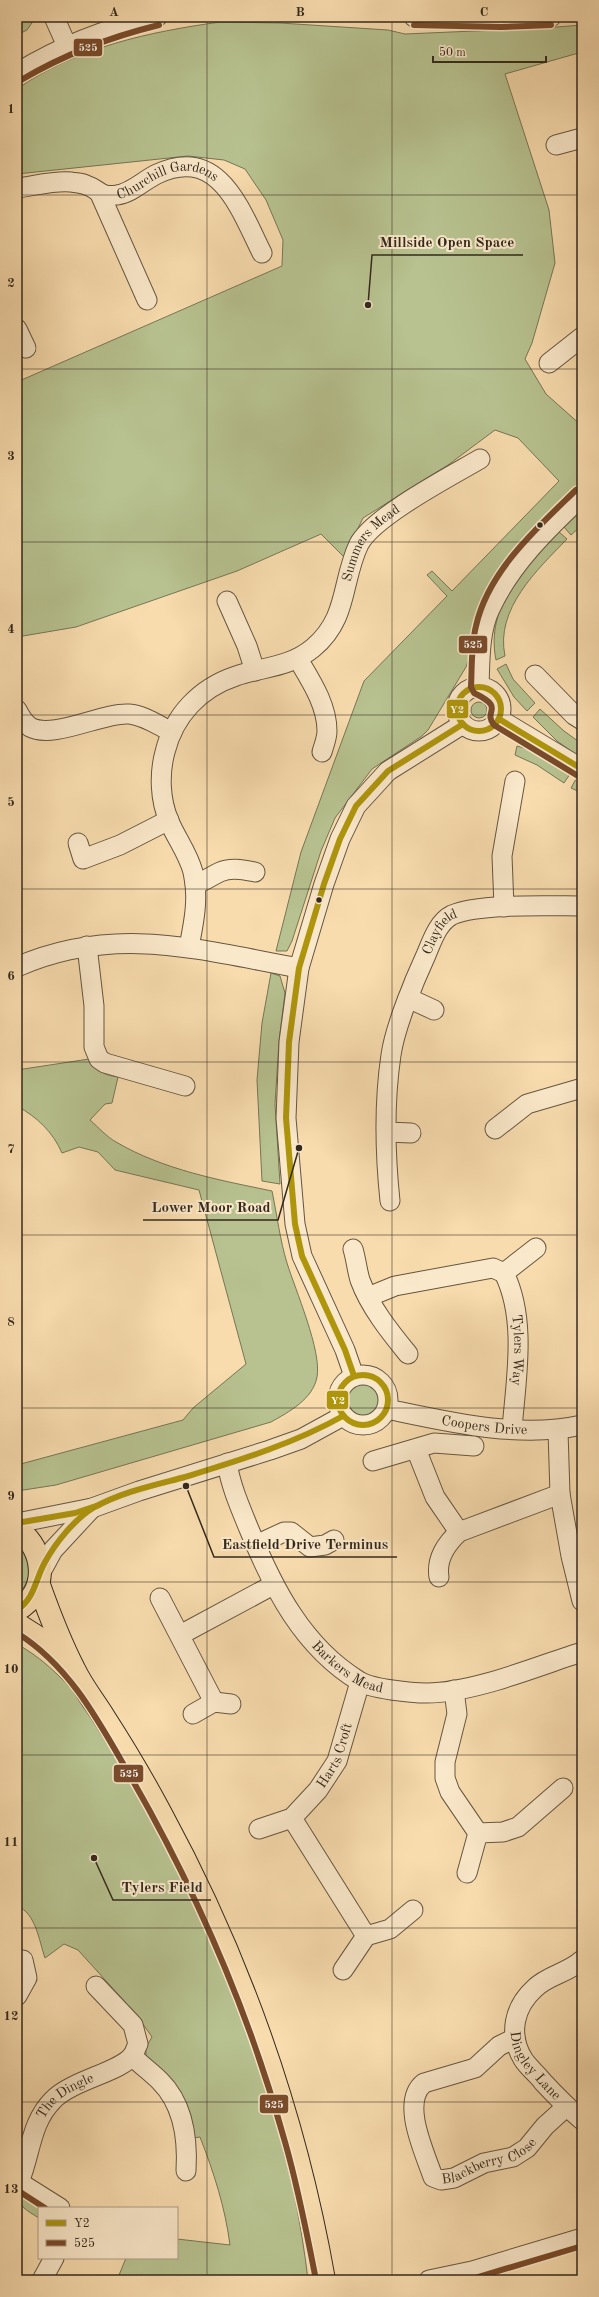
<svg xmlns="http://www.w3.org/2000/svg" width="599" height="2297" font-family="'Old Standard TT',serif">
	<rect width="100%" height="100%" fill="#f8dcae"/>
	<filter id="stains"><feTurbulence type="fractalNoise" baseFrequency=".005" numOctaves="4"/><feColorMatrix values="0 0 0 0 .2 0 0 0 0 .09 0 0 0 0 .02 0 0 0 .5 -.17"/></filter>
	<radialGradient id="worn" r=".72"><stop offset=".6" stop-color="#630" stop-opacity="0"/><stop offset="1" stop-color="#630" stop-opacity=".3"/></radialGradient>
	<g fill="#b7c290" stroke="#767656">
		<polygon points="17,17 36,17 27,30 17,35"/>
		<path d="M 220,22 L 280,23 L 388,30 L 405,34 L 544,28 L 582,25 L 582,52 L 505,74 L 549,210 L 555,263 L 532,343 L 525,359 L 546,394 L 582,426 L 582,482 L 505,565 L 493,584 L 466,667 L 428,730 L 422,736 L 372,769 L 335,818 L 321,851 L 292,941 L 287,951 L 276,951 L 301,852 L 364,681 L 447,596 L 427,575 L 432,571 L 452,591 L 559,481 L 518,438 L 495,430 L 448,465 L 363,518 L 344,557 L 321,534 L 237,571 L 76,627 L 17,637 L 17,382 L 282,266 L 283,240 L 266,200 L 245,169 L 224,160 L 188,156 L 17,174 L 17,89 C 77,47 149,32 220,22 Z"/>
		<polygon points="582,510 582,525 571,535 564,527"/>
		<path d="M 559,532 L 567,539 C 537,570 495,609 505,656 L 496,660 C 485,605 525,569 559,532 Z"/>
		<polygon points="506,664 513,679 535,703 527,711 514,697 497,669"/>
		<circle cx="479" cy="710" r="8"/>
		<polygon points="540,709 564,731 582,744 578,756 557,741 533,717"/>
		<polygon points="517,746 532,750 570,774 564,783 537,765 515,755"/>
		<polygon points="576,779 582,782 582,793 571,788"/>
		<polygon points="271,973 280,976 285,993 279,1041 275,1104 280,1184 262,1181 257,1080 262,1023"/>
		<path d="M 89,1059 C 97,1071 103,1075 118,1077 L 112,1103 L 105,1104 L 90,1120 C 98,1127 107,1137 116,1142 C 164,1170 219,1180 272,1191 C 277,1215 280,1240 287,1263 C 295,1289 322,1351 317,1377 C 313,1399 289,1412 271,1422 L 56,1485 L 17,1491 L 17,1465 L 183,1420 L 193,1408 L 246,1364 L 199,1190 L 115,1170 L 98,1152 L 79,1147 L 62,1153 C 53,1132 37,1117 17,1106 L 17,1070 Z"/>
		<circle cx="363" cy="1400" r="16"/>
		<path d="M 17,1543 C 33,1562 34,1577 17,1596 Z"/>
		<path d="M 17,1644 C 33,1653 47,1664 60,1677 C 78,1694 92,1719 106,1741 C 166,1834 211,1937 249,2041 C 258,2066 270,2092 277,2118 C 290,2169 302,2228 308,2280 L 117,2280 L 126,2258 L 177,2258 L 177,2239 L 230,2245 C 225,2207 214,2173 200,2137 L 193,2138 L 146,2055 L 146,2047 L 152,2037 L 136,2014 L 78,1950 L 64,1944 L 45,1958 C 39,1941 36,1913 17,1906 Z"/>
		<path d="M 17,2190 L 48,2208 L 39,2208 L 39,2218 C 26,2210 17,2206 17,2190 Z"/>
	</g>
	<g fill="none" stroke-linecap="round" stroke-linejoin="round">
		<g stroke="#655641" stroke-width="21">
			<g id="minor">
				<polyline points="54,17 67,46"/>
				<polyline points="414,17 501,19 551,17"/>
				<path d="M 17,73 C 61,46 107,28 157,17"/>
				<polyline points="556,145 582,138"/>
				<path id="s1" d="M 17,188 C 34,186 55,180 71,182 C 76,183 82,183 86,185 C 99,189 100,198 117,195 C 132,193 144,180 157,174 C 219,145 240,209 262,253"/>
				<polyline points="100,194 147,300"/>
				<polyline points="17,329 26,348"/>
				<polyline points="549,363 582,337"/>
				<polyline points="227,601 247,646 255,671"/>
				<path d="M 298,659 C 311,681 327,705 327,731 C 327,738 324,745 322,752"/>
				<polyline points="535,675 574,715 582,720"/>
				<path d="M 479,687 C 480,662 479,632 490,609 C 510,565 547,529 582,496"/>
				<circle cx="479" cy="709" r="22"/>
				<path d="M 17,710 C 20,716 24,723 30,727 C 53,740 103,712 129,714 C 144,715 159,726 172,732"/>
				<polyline points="499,719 582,769"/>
				<polyline points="78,843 83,859 120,845 169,820"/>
				<path d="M 195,884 C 206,881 211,876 220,872 C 231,867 244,870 255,872"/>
				<polyline points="504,907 502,856 515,781"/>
				<polyline points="87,946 94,1006 94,1047 99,1059 105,1063 185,1086"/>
				<path id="s2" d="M 189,947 C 194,922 199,897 193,872 C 188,853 176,838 169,821 C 160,800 159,774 165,752 C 174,715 200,688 236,676 C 263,667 290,667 313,648 C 349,618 341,581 359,544 C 374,516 451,476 480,459"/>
				<path d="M 17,967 C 115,924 199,950 299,968"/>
				<polyline points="408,998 434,1010"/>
				<polyline points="495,1129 527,1104 582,1088"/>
				<polyline points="387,1132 411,1133"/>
				<path id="s3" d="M 390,1201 C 385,1153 384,1102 391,1055 C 395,1027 414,981 426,955 C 432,941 438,922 452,915 C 479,903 551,906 582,906"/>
				<path d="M 353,1249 C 356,1259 357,1270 360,1280 C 370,1307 390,1332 408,1354"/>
				<polyline points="504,1273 536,1248"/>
				<path id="s4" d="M 368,1297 L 395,1286 L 493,1268 L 504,1273 C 527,1319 516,1379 512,1429"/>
				<circle cx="363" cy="1400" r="25"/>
				<polyline points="354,1376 345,1350 302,1256 295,1224 286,1118 289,1042 299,968 324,884 340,839 356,806 388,771 463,724"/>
				<path id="s5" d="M 387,1409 C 449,1422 519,1439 582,1425"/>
				<polyline points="558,1431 560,1494 571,1556 582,1601"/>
				<polyline points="416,1449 435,1497 459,1532"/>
				<polyline points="373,1461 434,1443 474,1446"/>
				<path id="s6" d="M 227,1463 C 231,1487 240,1507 249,1529 C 273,1588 303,1647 359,1681 C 371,1689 412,1693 427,1693 C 474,1693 537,1666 582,1652"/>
				<polyline points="17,1523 92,1508 139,1491 270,1450 301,1439 343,1416"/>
				<polyline points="256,1545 284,1532 291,1532 310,1547 325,1545 334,1540"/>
				<polyline points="41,1572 53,1550 92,1508"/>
				<path d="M 439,1577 C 436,1559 446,1544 459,1532 L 560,1494"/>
				<polyline points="160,1598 214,1702"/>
				<polyline points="180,1635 273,1585"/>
				<polyline points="454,1690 457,1714 445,1762 445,1778 450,1792 478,1833"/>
				<polyline points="193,1714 214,1702 231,1704"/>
				<polyline points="292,1818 366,1936"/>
				<path id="s7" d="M 259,1829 L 292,1818 L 318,1790 L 337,1761 L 360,1682"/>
				<polyline points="467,1873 478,1833 503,1832 518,1827 563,1788"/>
				<path id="s8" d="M 582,1960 C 568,1973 548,1975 535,1988 C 514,2007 508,2034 523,2059 C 528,2067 537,2074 543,2082 C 556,2096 568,2108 582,2120"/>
				<polyline points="343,1970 366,1936 390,1929 413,1910"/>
				<polyline points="17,1996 27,1978 23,1960"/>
				<path id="s9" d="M 515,2038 L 499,2046 L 475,2068 L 424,2083 C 400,2102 425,2153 433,2177 L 441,2180 L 454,2178 L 484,2163 L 513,2157 L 527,2148 L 545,2126 L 566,2107"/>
				<path d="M 132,2056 C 141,2065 151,2072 160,2081 C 184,2105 188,2139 186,2171"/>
				<polyline points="17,2181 60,2208"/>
				<path id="s10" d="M 19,2182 C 31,2154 30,2123 53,2100 C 72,2080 121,2072 133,2055 C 135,2052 136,2047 138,2044 L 133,2025 L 96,1986"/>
				<polyline points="42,2280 54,2258"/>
				<polyline points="429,2280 472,2271 582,2238"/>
			</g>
		</g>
		<g stroke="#34291d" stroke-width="24">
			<g id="major">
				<path d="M 17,1529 C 46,1549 49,1592 17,1610"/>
				<path d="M 39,1585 C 49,1613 60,1642 74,1669 C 82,1686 94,1701 104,1717 C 124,1748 143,1780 160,1812 C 240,1959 295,2115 324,2280"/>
				<polyline points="17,1624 39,1638 67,1664"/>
			</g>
		</g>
		<use href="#minor" stroke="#fae8ca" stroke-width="19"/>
		<use href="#major" stroke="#f8dcae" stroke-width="22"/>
		<g stroke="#fae8ca" stroke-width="9">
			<g id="bus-1">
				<circle cx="479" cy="709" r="22"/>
				<polyline points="499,719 582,769"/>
				<circle cx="363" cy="1400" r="25"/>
				<polyline points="354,1376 345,1350 302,1256 295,1224 286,1118 289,1042 299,968 324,884 340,839 356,806 388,771 463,724"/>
				<polyline points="17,1523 75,1513 99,1505"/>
				<path d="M 17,1610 C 35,1598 35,1580 45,1562 C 56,1542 75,1519 93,1508 C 121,1492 155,1485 185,1477 C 240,1460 293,1444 343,1416"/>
			</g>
		</g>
		<g stroke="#fae8ca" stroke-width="9">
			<g id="bus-2">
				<polyline points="414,25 501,27 551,25"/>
				<path d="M 21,80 C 65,54 110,37 159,25"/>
				<path d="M 576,490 C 538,527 488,571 476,626 C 471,646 472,666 471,687 L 474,693 C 507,709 482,710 494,725 L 578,776"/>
				<path d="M 17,1633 C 70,1666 99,1722 129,1774 C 196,1890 249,2012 285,2142 C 298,2187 307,2234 316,2280"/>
				<polyline points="17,2190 45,2208"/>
				<polyline points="468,2280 582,2246"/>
			</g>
		</g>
		<use href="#bus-1" stroke="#ae950c" stroke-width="6"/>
		<use href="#bus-2" stroke="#7a4b2a" stroke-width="6"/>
	</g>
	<path fill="none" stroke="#34291d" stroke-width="1" stroke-opacity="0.55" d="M 207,17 L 207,2280M 392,17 L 392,2280M 17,195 L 582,195M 17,369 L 582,369M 17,542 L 582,542M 17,715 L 582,715M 17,889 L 582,889M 17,1062 L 582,1062M 17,1235 L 582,1235M 17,1408 L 582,1408M 17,1582 L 582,1582M 17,1755 L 582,1755M 17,1928 L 582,1928M 17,2102 L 582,2102"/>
	<g fill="#34291d" stroke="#fae8ca" stroke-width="1.5">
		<circle cx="540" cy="525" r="3.5"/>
		<circle cx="319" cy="900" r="3.5"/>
	</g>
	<g text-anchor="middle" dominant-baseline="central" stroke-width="4" stroke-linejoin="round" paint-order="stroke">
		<g font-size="14" fill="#34291d" stroke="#fae8ca">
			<text stroke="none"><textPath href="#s1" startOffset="158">Churchill Gardens</textPath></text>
			<text stroke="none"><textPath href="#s2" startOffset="517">Summers Mead</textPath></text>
			<text stroke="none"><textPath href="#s3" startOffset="280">Clayfield</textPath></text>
			<text stroke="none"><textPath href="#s4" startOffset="220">Tylers Way</textPath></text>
			<text stroke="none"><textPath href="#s5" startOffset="99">Coopers Drive</textPath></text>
			<text stroke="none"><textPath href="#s6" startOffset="244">Barkers Mead</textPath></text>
			<text stroke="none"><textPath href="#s7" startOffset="112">Harts Croft</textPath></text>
			<text stroke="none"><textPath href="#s8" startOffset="145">Dingley Lane</textPath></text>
			<text stroke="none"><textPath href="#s10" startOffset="102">The Dingle</textPath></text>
			<text stroke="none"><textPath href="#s9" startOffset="264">Blackberry Close</textPath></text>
		</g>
	</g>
	<path fill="none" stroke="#34291d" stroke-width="1.5" d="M368 305L372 255H523M299 1148L278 1220H143M186 1486L214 1557H397M94 1858L113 1900H211"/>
	<g fill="#34291d" stroke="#fae8ca" stroke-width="1.5">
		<circle cx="368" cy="305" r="4"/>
		<circle cx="299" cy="1148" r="4"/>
		<circle cx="186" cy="1486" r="4"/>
		<circle cx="94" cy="1858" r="4"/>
	</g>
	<g font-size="15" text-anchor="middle" font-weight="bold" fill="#34291d" stroke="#fae8ca" stroke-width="4" stroke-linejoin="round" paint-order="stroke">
		<text x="447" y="247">Millside Open Space</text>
		<text x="211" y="1212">Lower Moor Road</text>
		<text x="305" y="1549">Eastfield Drive Terminus</text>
		<text x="162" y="1892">Tylers Field</text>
	</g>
	<g stroke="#fae8ca" stroke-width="1.5">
		<rect x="73" y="38" width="30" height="19" rx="4" fill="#7a4b2a"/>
		<rect x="458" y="635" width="30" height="19" rx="4" fill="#7a4b2a"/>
		<rect x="446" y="699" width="23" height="20" rx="4" fill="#ae950c"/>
		<rect x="326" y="1390" width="23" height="20" rx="4" fill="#ae950c"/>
		<rect x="113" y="1764" width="31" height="19" rx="4" fill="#7a4b2a"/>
		<rect x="259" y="2094" width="30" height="20" rx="4" fill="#7a4b2a"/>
	</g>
	<g font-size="11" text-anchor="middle" font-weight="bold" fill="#fff">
		<text x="88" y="51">525</text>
		<text x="473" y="648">525</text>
		<text x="457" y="713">Y2</text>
		<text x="338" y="1404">Y2</text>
		<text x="129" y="1777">525</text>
		<text x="274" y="2108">525</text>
	</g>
	<rect width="599" height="2297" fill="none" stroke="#f8dcae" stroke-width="44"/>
	<rect x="38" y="2207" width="140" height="52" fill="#fae8ca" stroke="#ab9c85"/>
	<rect x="46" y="2220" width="20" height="6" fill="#ae950c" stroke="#ab9c85"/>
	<text x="74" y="2227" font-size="12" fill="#34291d">Y2</text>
	<rect x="46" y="2240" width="20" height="6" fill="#7a4b2a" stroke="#ab9c85"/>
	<text x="74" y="2247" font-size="12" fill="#34291d">525</text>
	<path d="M433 56v6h113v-6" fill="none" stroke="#34291d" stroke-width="2"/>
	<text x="439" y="56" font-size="12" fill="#34291d" stroke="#fae8ca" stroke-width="3" paint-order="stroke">50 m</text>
	<rect x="22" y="22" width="555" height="2253" fill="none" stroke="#34291d" stroke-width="1.5"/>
	<g font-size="13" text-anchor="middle" font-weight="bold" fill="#34291d">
		<text x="114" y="16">A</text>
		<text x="300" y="16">B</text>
		<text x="484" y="16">C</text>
		<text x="11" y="113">1</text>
		<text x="11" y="287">2</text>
		<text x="11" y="460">3</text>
		<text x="11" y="633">4</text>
		<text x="11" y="806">5</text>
		<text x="11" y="980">6</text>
		<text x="11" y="1153">7</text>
		<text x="11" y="1326">8</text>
		<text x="11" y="1500">9</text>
		<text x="11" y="1673">10</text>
		<text x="11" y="1846">11</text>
		<text x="11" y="2020">12</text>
		<text x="11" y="2193">13</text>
	</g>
	<rect width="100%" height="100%" filter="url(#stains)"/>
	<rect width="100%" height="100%" fill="url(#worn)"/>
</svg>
